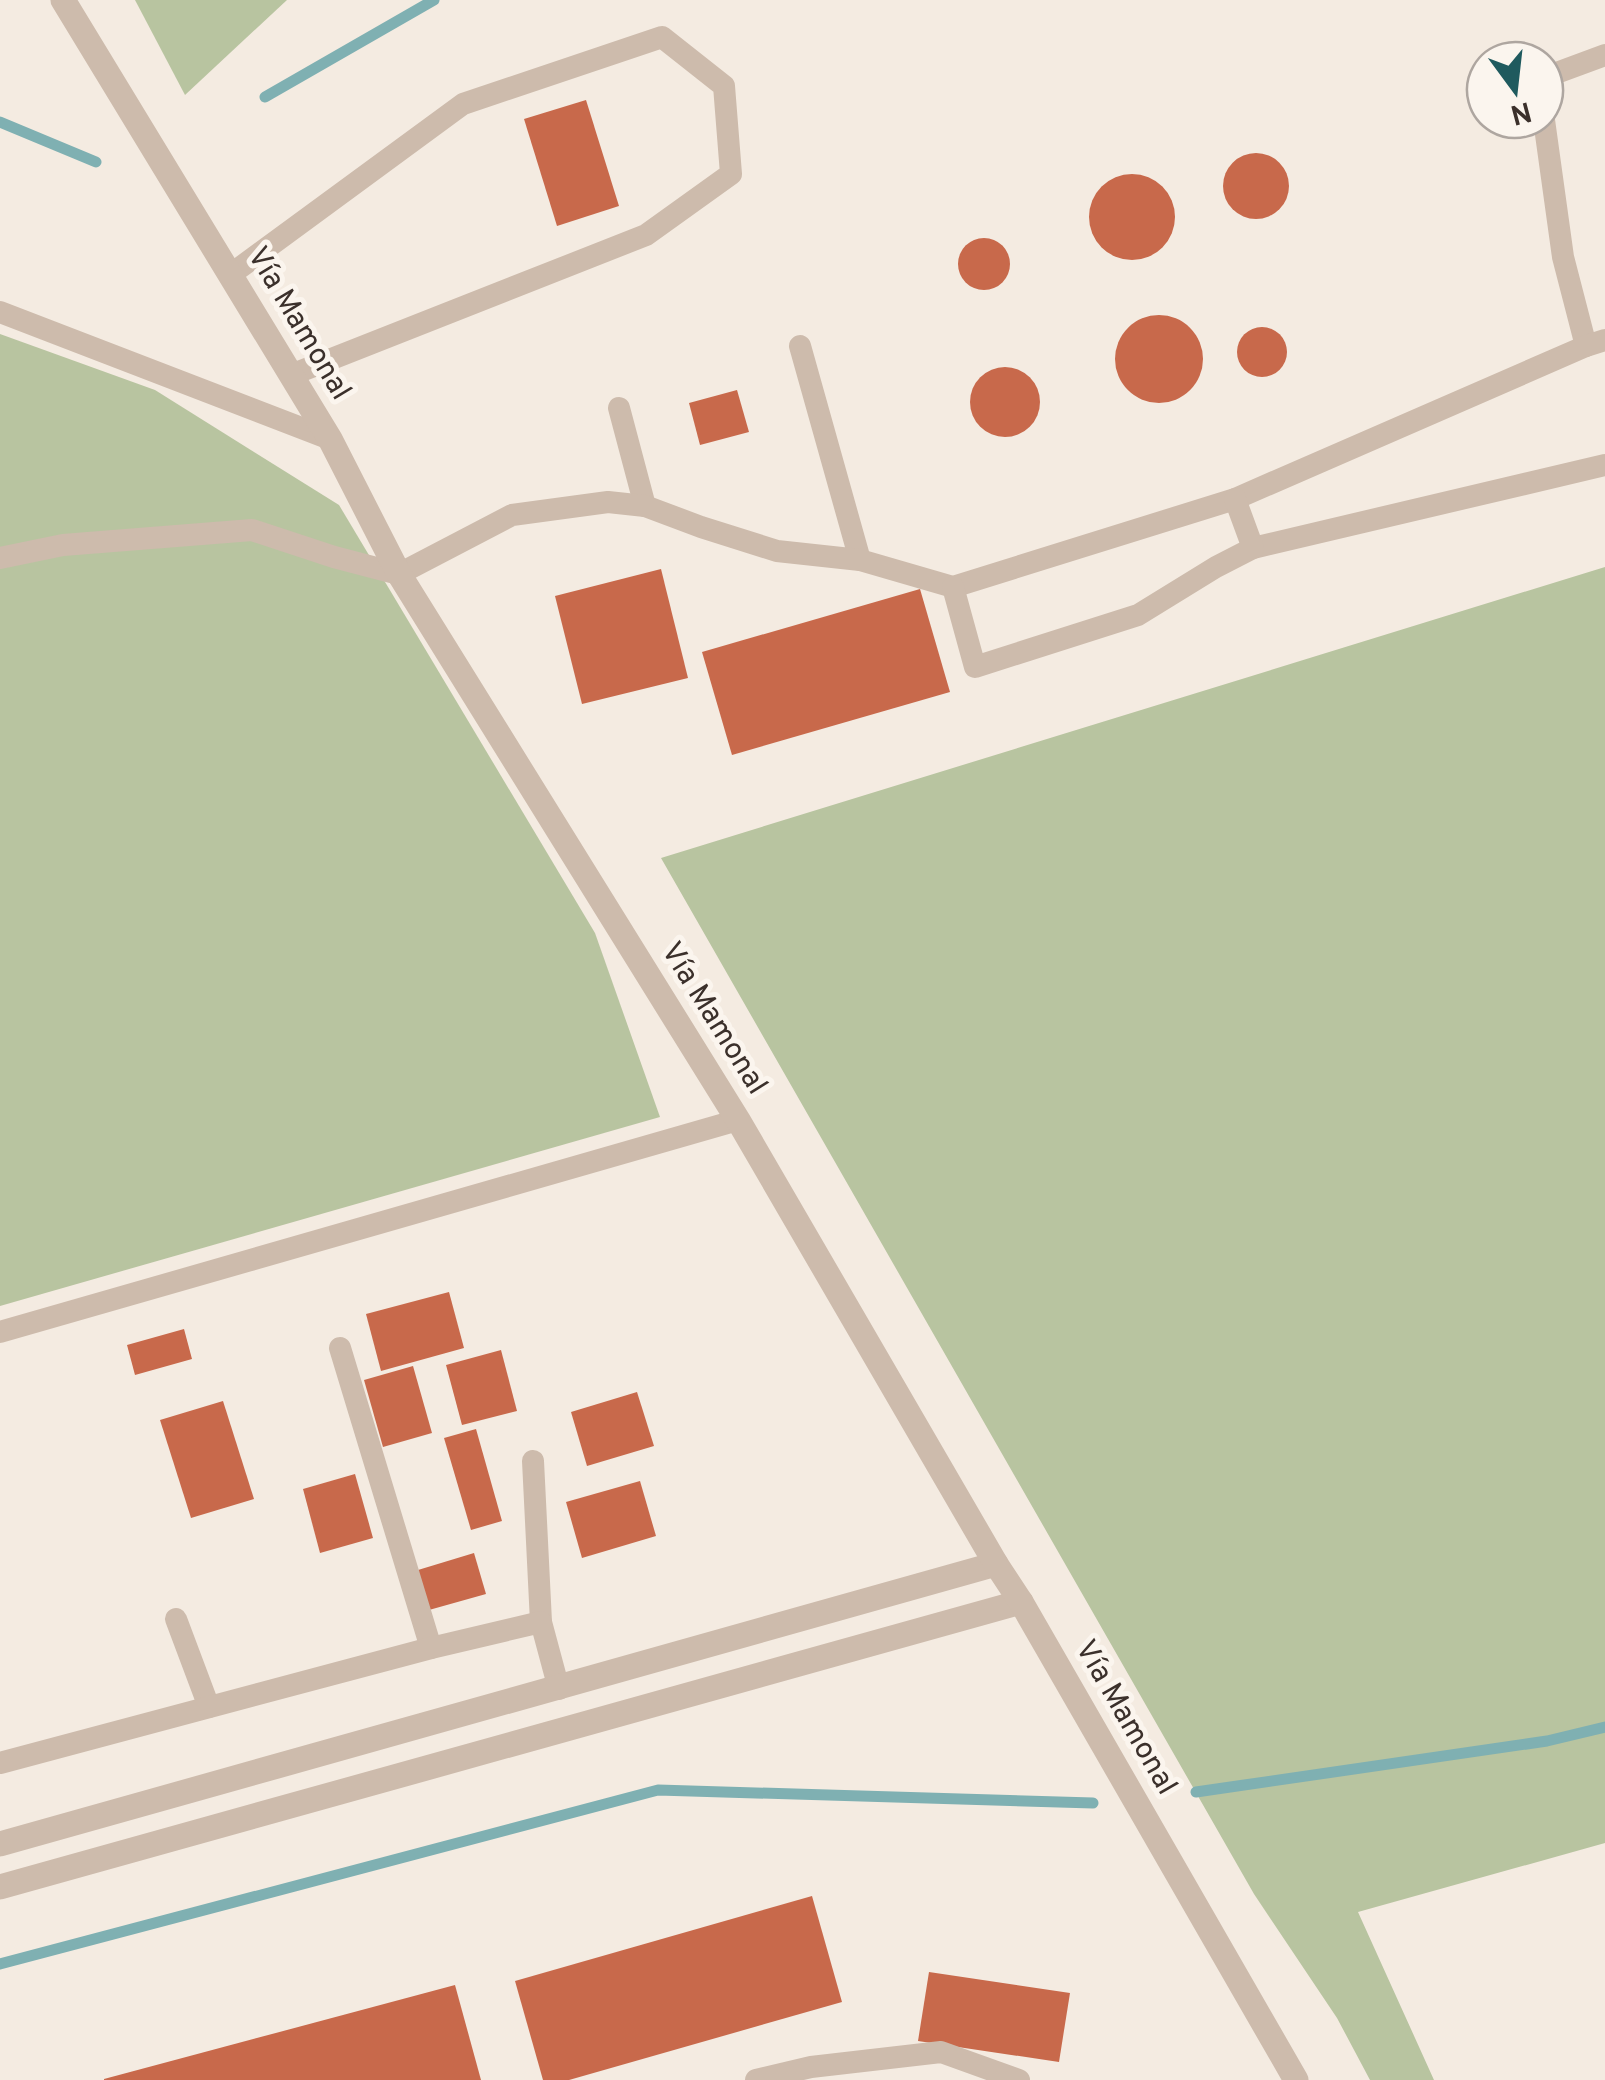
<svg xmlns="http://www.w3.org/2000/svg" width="1605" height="2080" font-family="Overpass,sans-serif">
	<rect width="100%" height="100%" fill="#f4ebe1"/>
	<g fill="#b8c4a0">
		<polygon points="135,0 287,0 185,95"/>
		<polygon points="0,334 155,390 339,505 595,933 660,1117 0,1306"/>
		<polygon points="1605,567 1605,1843 1358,1912 1434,2080 1370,2080 1337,2018 1254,1894 661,858"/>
	</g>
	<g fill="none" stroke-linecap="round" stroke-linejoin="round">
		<g stroke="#7fb0b2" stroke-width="11">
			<polyline points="265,97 434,0"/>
			<polyline points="0,122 96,162"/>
			<polyline points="1196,1792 1547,1741 1605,1727"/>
			<polyline points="0,1964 658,1790 1093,1803"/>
		</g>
	</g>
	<g fill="#c8694b">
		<polygon points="586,100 619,206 557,226 524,119"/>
		<circle cx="1256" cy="186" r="33"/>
		<circle cx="1132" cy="217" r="43"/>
		<circle cx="984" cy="264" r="26"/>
		<circle cx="1159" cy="359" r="44"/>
		<circle cx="1262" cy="352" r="25"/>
		<circle cx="1005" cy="402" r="35"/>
		<polygon points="737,390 749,432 700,445 689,403"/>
		<polygon points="661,569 688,678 582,704 555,596"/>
		<polygon points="920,589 950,692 732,755 702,652"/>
		<polygon points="449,1292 464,1348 381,1371 366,1314"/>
		<polygon points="184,1329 192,1359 135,1375 127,1345"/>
		<polygon points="501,1350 517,1411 462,1425 446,1365"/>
		<polygon points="413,1366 432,1433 383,1447 364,1380"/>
		<polygon points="637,1392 654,1446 587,1466 571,1412"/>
		<polygon points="223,1401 254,1499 191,1518 160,1420"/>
		<polygon points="476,1429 502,1521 471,1530 444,1438"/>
		<polygon points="355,1474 373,1538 320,1553 303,1489"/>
		<polygon points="640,1481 656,1536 582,1558 566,1502"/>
		<polygon points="474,1553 486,1594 429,1610 418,1570"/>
		<polygon points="812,1896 842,2002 569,2080 543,2080 515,1981"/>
		<polygon points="929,1972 1070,1993 1059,2062 918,2041"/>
		<polygon points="455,1985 481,2080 104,2080 104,2079"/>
	</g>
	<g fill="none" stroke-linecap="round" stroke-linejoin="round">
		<g stroke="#cdbbac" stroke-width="22">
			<polyline points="1545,82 1551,75 1605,55"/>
			<polyline points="1544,120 1563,257 1586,346"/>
			<polyline points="230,275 463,104 662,37 724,86 731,174 646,235 291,375"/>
			<polyline points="0,312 330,439"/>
			<polyline points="800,346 860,560"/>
			<polyline points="619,408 645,506"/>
			<polyline points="1253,548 1605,465"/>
			<polyline points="0,558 63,545 252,530 334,557 399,574 512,515 608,502 645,506 701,527 777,551 860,560 953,587 1235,499 1586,346 1605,340"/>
			<polyline points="953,587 975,667 1138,615 1216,567 1253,548 1235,499"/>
			<polyline points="0,1332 738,1120"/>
			<polyline points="340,1348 431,1648"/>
			<polyline points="533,1461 541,1622"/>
			<polyline points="176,1619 209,1707"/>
			<polyline points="0,1763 431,1648 541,1622 559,1689"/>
			<polyline points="756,2080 811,2067 941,2052 1019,2080"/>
		</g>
		<g stroke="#cdbbac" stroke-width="25">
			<polyline points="0,1844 996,1564"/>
			<polyline points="0,1887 1021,1602"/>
		</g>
		<polyline stroke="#cdbbac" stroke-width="25" points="63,0 330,439 399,574 738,1120 996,1564 1021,1602 1296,2080"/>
	</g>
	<g text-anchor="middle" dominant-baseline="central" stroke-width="10" stroke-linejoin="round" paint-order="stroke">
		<g font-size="30" fill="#3b302b" stroke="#fbf5ee">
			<text transform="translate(298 324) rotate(59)">Vía Mamonal</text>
			<text transform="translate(713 1019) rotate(58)">Vía Mamonal</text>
			<text transform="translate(1125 1718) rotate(60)">Vía Mamonal</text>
		</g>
	</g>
	<g transform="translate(1515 90) rotate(165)"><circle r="48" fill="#fbf5ee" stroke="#aea6a0" stroke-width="2.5"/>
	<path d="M0-8L18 38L0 25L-18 38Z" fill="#1f5a5e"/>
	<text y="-15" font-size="28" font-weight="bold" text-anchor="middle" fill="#3b302b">N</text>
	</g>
</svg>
